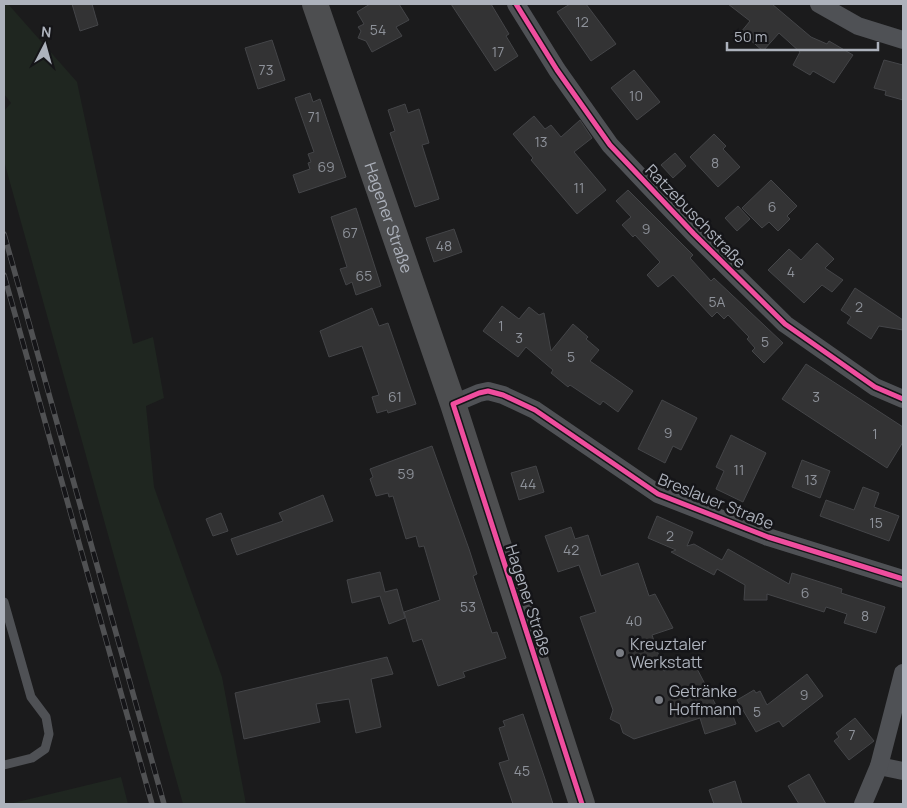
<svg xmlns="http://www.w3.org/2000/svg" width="907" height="808" font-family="Manrope,sans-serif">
	<rect width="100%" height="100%" fill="#1b1b1c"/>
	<g fill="#1f2620">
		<polygon points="4,4 8,4 77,82 133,344 153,337 164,398 146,406 154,487 222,677 246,804 183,804 4,161 4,111 11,103 4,94"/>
		<polygon points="121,777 128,804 9,804"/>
	</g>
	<g fill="#333334" stroke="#444548">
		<polygon points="72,4 92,4 98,25 80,31"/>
		<polygon points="370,4 399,4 409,20 396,27 402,36 372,52 366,41 358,38 361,31 358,27 364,24 357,12"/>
		<polygon points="451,4 491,4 509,34 506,36 518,56 495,71"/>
		<polygon points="570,4 586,4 616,44 591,61 557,12"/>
		<polygon points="728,4 772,4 811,37 827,44 829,41 853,55 834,83 813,71 810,75 793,65 800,52 779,33 763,51 741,32 750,21"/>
		<polygon points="272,40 285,80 258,89 245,48"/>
		<polygon points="884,60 903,65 903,100 885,95 886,91 874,88"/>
		<polygon points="634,70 660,102 637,120 611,88"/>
		<polygon points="310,93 313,102 320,99 346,177 299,193 293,175 310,169 308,163 311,162 308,154 314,152 295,98"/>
		<polygon points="405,104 408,113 419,109 429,143 422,145 439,199 415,207 390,133 395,131 388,110"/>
		<polygon points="534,116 545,129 551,125 561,137 580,120 592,138 574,152 606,190 577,214 531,160 533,158 513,134"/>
		<polygon points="714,134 726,146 723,149 740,167 718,187 690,157"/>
		<polygon points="675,153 686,166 673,178 661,165"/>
		<polygon points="771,180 797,206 787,216 790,219 778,231 769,222 762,228 742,208"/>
		<polygon points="628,190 693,255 690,258 711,281 714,278 783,343 764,363 752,351 755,348 747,339 749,337 728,315 724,319 717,312 712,317 673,275 658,287 647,275 660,262 635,235 633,237 622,225 631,217 616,201"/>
		<polygon points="738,206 750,219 737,231 725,218"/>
		<polygon points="356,208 381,286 356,295 352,282 346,285 340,269 347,267 331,217"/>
		<polygon points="454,229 462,252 434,262 426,238"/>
		<polygon points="817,243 834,259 825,268 843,280 832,292 822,285 804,303 768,270 789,249 801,260"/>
		<polygon points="855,288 903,320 903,330 879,326 871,339 847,323 851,317 841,310"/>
		<polygon points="502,306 519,319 529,307 539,315 544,313 551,351 573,324 588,337 586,339 599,350 590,361 633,391 618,412 603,401 600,405 570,385 568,387 551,373 553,370 526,347 518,357 483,331"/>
		<polygon points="372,308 379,326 388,323 416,404 388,413 387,410 377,413 372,397 379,395 362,346 329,357 320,331"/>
		<polygon points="806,364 903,427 903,442 887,468 782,399"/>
		<polygon points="662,400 697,418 681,450 673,446 665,463 638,449"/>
		<polygon points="731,435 766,453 743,502 716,489 724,471 716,467"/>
		<polygon points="432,446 469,549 477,574 473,576 492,633 497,632 506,658 463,672 465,677 438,686 422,639 413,642 404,612 440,600 424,546 419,547 416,536 406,539 393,496 389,497 388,493 376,496 370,479 373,477 370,469"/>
		<polygon points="802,460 830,471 820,498 792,487"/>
		<polygon points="536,466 544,492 519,500 511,473"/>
		<polygon points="863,487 879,493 874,507 899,516 889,541 820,516 826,500 854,510"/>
		<polygon points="323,495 333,521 237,555 231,539 283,521 279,513"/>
		<polygon points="221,513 228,531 213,536 206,519"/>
		<polygon points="657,516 693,532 687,546 694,544 722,560 728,549 789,584 792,573 842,589 841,593 885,607 876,633 844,623 847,614 826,607 824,612 767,594 767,600 744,600 745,585 717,569 714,575 671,552 676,550 648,538"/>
		<polygon points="571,527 575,539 588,535 601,576 638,563 649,596 655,594 673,628 652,635 664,671 693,661 719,711 729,705 736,724 705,734 700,718 634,739 623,733 620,724 610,719 613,710 580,617 596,612 579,565 558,572 545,536"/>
		<polygon points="380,572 385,592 397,589 405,618 389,624 380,596 352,603 347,580"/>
		<polygon points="387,657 393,674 371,679 381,727 356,733 349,699 316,704 320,722 244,739 235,693"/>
		<polygon points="807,674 823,696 783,727 779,721 756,732 737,700 754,690 756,693 760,691 767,705"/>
		<polygon points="523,714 545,779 553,804 513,804 499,763 509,760 499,728 505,726 503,721"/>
		<polygon points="855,718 874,741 849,760 834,741 839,737 836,733"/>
		<polygon points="809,774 826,804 799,804 788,786"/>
		<polygon points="735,781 742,804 714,804 709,790"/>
	</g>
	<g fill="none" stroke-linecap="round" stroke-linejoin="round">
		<polyline stroke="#4f5155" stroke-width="9" points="4,602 31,697 46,717 49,734 45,749 32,758 4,765"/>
		<g stroke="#4f5155" stroke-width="18">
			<polyline points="516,4 557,70 610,145 694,234 785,324 875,387 903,399"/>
			<polyline points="819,4 858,26 903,40"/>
			<polyline points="453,404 479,393 488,391 503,395 535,410 658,494 768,537 903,579"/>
			<polyline points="879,766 903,771"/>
			<polyline points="863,804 879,766 903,673"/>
		</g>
		<path stroke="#4d4e50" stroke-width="26" id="s1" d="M 315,4 L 453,404 L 582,804"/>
		<g stroke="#505153" stroke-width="5.5">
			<g id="rail">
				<polyline points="4,234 164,804"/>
				<polyline points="4,275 152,804"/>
			</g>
		</g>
		<use href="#rail" stroke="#151518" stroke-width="4" stroke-dasharray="11" stroke-linecap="butt"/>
		<g stroke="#151518" stroke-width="8">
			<g id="cycleway">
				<polyline points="516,4 557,70 610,145 694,234 785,324 875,387 903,399"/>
				<polyline points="582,804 453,404 479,393 488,391 503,395 535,410 658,494 768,537 903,579"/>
			</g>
		</g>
		<use href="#cycleway" stroke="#ef4d9e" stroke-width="5"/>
	</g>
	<g fill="#7a7d84" stroke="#151518" stroke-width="2">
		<circle cx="620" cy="653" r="5"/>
		<circle cx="659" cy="700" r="5"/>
	</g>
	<g text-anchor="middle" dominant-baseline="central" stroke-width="5" stroke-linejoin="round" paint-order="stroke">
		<g font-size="14" fill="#8e929a">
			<text x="582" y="21">12</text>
			<text x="378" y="29">54</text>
			<text x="498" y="51">17</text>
			<text x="266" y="69">73</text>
			<text x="636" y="95">10</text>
			<text x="314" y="116">71</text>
			<text x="541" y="141">13</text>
			<text x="715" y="162">8</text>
			<text x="326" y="166">69</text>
			<text x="579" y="187">11</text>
			<text x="772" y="206">6</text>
			<text x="646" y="228">9</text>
			<text x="350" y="232">67</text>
			<text x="444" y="245">48</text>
			<text x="791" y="271">4</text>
			<text x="364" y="275">65</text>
			<text x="717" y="301">5A</text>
			<text x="859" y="306">2</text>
			<text x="501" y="325">1</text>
			<text x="519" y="337">3</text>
			<text x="765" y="341">5</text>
			<text x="571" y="356">5</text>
			<text x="395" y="396">61</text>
			<text x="816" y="396">3</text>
			<text x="668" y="432">9</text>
			<text x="875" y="433">1</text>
			<text x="739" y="469">11</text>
			<text x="406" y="473">59</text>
			<text x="811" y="479">13</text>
			<text x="528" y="483">44</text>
			<text x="876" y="522">15</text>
			<text x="670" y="535">2</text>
			<text x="571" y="549">42</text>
			<text x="805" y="592">6</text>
			<text x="468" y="606">53</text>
			<text x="865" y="615">8</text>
			<text x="634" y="620">40</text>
			<text x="804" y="694">9</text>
			<text x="757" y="711">5</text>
			<text x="852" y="734">7</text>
			<text x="522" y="770">45</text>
		</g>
		<g font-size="16" fill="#adb2bc" stroke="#151518">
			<text transform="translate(696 216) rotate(46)">Ratzebuschstraße</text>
			<text stroke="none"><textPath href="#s1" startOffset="226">Hagener Straße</textPath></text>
			<text transform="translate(716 501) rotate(22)">Breslauer Straße</text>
			<text transform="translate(529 600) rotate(72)">Hagener Straße</text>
		</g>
		<g font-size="16" fill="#adb2bc" stroke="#151518" text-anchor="start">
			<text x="630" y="644">Kreuztaler<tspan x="630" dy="18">Werkstatt</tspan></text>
			<text x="669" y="691">Getränke<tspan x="669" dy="18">Hoffmann</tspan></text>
		</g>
	</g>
	<rect width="907" height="808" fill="none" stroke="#adb2bc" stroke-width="10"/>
	<g transform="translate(45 45) rotate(6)" stroke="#151518" stroke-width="4" paint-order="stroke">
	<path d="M0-4L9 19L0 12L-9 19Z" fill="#adb2bc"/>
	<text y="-8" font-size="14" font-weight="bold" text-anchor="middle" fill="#adb2bc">N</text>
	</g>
	<path d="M727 42v8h151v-8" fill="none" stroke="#adb2bc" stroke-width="2.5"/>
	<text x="734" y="42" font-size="15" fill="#adb2bc" stroke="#151518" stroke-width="4" paint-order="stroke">50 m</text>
</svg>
